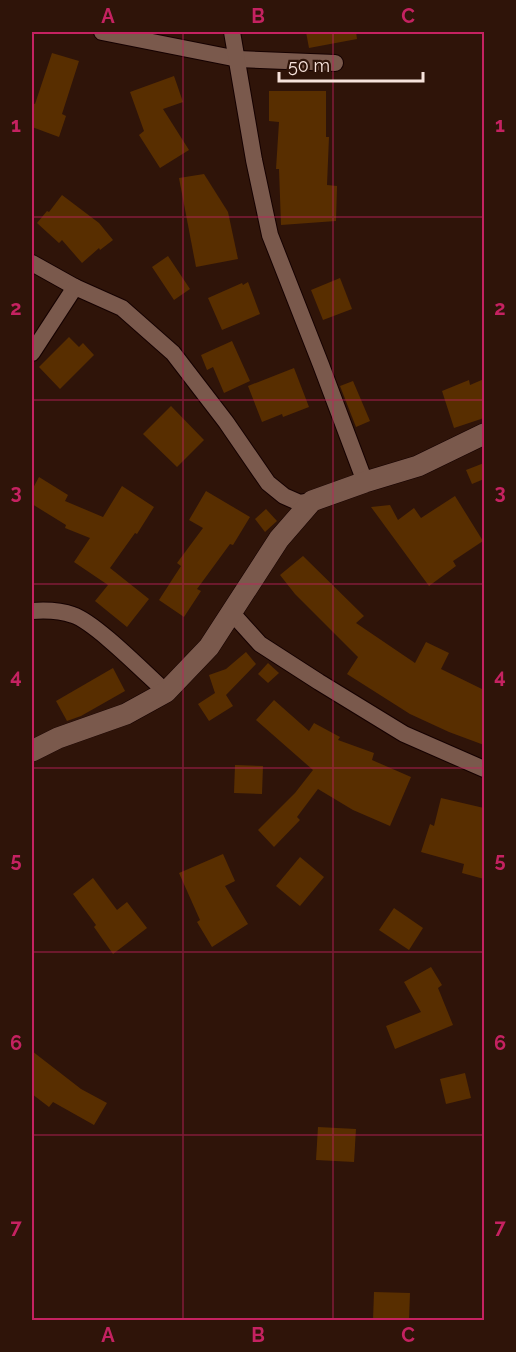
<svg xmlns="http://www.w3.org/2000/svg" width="516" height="1352" font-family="Raleway,sans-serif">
	<rect width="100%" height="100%" fill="#2f1409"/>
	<g fill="#582e00">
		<polygon points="306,32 356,32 357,39 309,48"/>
		<polygon points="52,53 79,61 62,114 66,116 59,137 32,127 32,103 35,104"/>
		<polygon points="174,76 183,102 163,109 189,150 160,168 139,135 144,131 130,92"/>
		<polygon points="269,91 326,91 326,137 329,137 327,185 337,186 336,221 281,225 279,169 276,169 279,122 269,121"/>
		<polygon points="204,174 228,212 238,259 196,267 179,178"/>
		<polygon points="62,195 99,223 113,240 100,250 99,248 82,263 62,240 59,243 37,223 47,211 49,212"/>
		<polygon points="168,256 190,289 174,300 152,267"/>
		<polygon points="340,278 352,309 323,320 311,290"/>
		<polygon points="248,282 260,314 222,330 208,298 242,283 243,285"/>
		<polygon points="69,337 79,347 83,343 94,355 60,389 39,367"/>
		<polygon points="232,341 250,381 224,393 213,367 207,370 201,355"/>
		<polygon points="294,368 309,407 283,417 282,414 262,422 248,386"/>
		<polygon points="484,379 484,418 454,428 442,391 469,380 470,385"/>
		<polygon points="353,381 370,421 356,427 340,386"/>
		<polygon points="171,406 204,440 177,467 143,434"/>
		<polygon points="484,463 484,479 472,484 466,470"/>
		<polygon points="39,477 68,495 65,501 103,517 122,486 154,507 137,534 135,533 110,568 149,599 127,627 95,601 108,585 74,562 90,538 65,528 66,525 32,504 32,490"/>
		<polygon points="206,491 250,517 233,545 230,544 197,589 201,591 184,617 159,600 181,566 177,563 203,528 189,520"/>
		<polygon points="455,496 483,541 453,561 456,566 429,586 371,507 390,505 398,520 414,508 421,518"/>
		<polygon points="266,509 277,521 265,532 255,519"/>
		<polygon points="303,556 364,616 356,623 415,663 426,642 449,653 441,669 484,690 484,745 449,732 410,714 347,674 358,657 295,594 280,575"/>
		<polygon points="246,652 256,664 226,695 233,706 209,721 198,704 215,693 209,675 226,669"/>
		<polygon points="268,663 279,673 268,683 258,674"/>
		<polygon points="113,668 125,691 81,716 67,721 56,701"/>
		<polygon points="274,700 309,731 314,723 340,737 338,740 374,753 372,760 411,777 390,826 353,810 318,789 297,817 300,820 274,847 258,830 295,793 313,770 256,720"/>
		<polygon points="235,765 263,766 262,794 234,793"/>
		<polygon points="441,798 484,808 484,879 462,873 464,864 421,852 430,824 434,826"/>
		<polygon points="223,854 235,881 225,886 248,924 212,947 197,922 200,920 179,873"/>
		<polygon points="300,857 324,877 300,906 276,886"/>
		<polygon points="93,878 117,910 127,902 147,928 113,954 94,927 96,925 73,894"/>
		<polygon points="394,908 423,928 409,950 379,930"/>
		<polygon points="431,967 442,985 438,988 453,1025 395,1049 386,1026 421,1012 404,982"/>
		<polygon points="32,1051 81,1089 107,1103 94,1125 53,1102 49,1107 32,1094"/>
		<polygon points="465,1073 471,1098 446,1104 440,1079"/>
		<polygon points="318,1127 356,1129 354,1162 316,1160"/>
		<polygon points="374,1292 410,1293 409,1320 373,1320"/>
	</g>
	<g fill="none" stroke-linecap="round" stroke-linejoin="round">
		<g stroke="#150100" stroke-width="18">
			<g id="minor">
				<polyline points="102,32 238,59 335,63"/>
				<polyline points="232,32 254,160 270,235 321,365 365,482"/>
				<polyline points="32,263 75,287 122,308 173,353 226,422 268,483 284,496 300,503 312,501"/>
				<polyline points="32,353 75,287"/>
				<path d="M 32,611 C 46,610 59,610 73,615 C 95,622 146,674 166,692"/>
				<polyline points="232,613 260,644 319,682 404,734 484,769"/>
			</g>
		</g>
		<g stroke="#150100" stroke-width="22">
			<polyline id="tertiary" points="32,751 58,738 126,714 166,692 209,647 279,539 312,501 365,482 418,466 484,434"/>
		</g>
		<use href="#minor" stroke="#7a594c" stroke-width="16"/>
		<use href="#tertiary" stroke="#7a594c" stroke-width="21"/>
	</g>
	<path fill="none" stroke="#c52261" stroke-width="1.5" stroke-opacity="0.55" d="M 183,32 L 183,1320M 333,32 L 333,1320M 32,217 L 484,217M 32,400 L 484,400M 32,584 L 484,584M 32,768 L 484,768M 32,952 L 484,952M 32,1135 L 484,1135"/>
	<rect width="516" height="1352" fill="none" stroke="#2f1409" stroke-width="66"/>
	<path d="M279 72v9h144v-9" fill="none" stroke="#f7e3dc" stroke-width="3"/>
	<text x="288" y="72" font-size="18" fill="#f7e3dc" stroke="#2f1409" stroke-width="4.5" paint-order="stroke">50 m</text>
	<rect x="33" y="33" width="450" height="1286" fill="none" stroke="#c52261" stroke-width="2"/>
	<g font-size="20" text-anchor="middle" font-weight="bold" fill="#c52261">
		<text x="108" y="23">A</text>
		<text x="258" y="23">B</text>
		<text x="408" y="23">C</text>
		<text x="16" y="132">1</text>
		<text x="500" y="132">1</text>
		<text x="16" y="315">2</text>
		<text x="500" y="315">2</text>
		<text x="16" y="499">3</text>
		<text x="500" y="499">3</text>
		<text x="16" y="683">4</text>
		<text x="500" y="683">4</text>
		<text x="16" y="867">5</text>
		<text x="500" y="867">5</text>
		<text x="16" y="1050">6</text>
		<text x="500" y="1050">6</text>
		<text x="16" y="1234">7</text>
		<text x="500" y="1234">7</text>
		<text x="108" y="1342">A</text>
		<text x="258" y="1342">B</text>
		<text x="408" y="1342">C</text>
	</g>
</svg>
